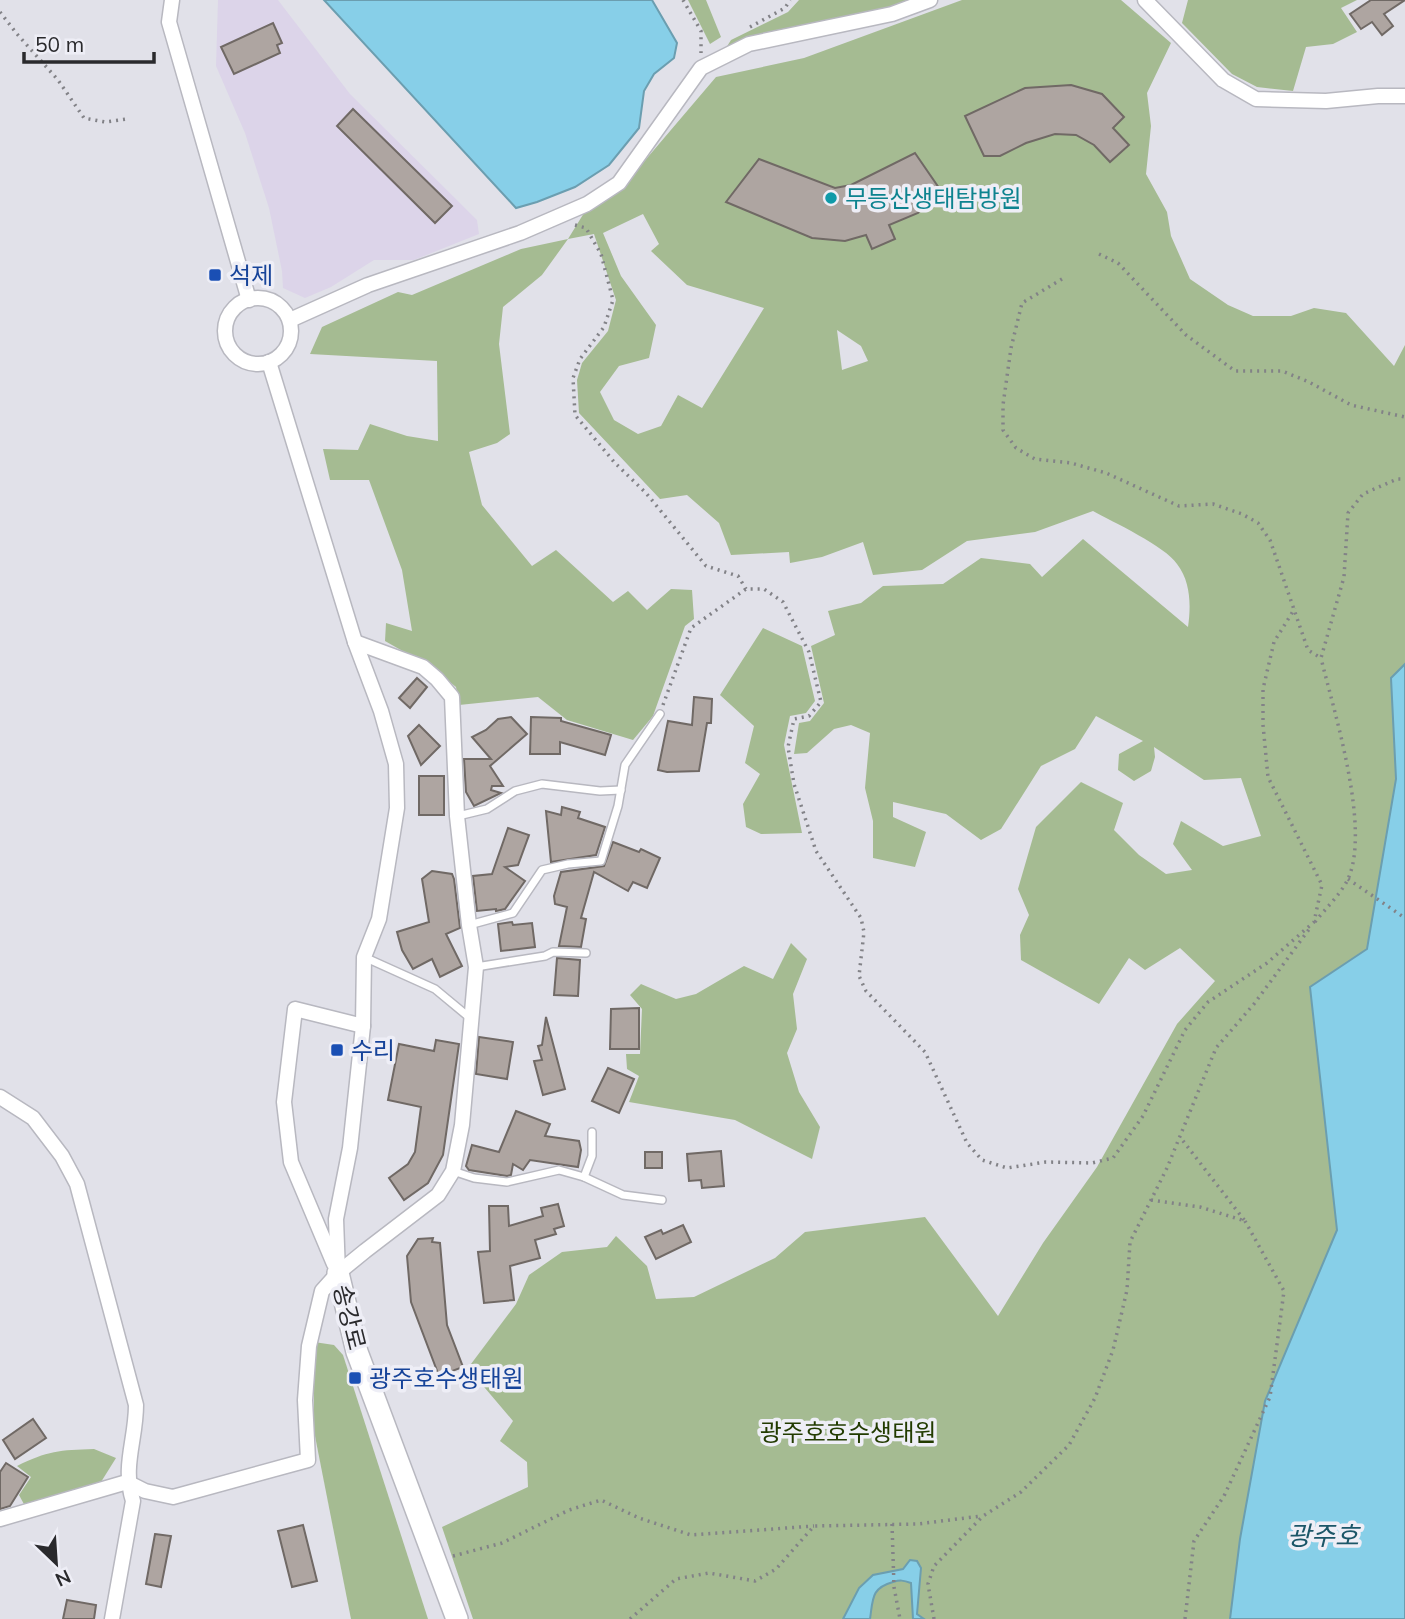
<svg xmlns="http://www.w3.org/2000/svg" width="1405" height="1619" font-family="Mulish,'Noto Sans KR',sans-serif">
	<rect width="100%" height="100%" fill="#e1e1e9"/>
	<polygon fill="#dcd4e9" points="218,0 278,0 350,94 477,220 479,234 414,260 374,260 331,287 305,298 283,288 282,271 269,208 245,133 216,66"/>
	<g fill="#a5bb92" fill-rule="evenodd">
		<polygon points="688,0 706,0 721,37 710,44"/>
		<polygon points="799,0 919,0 893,10 726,48 731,40 788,12"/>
		<path d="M 962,0 L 1121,0 L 1171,43 L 1147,93 L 1151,126 L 1146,174 L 1167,212 L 1171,236 L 1190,279 L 1228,305 L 1253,316 L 1291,316 L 1314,308 L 1346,313 L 1394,366 L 1405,345 L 1405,664 L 1391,679 L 1396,779 L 1367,949 L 1310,987 L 1337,1230 L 1265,1401 L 1240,1539 L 1230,1619 L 473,1619 L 442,1527 L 528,1487 L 527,1462 L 500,1441 L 513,1421 L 468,1368 L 516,1304 L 529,1275 L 562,1252 L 607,1247 L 616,1236 L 647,1266 L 656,1299 L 694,1297 L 775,1258 L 805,1232 L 925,1217 L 998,1316 L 1043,1243 L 1097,1167 L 1177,1024 L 1215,981 L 1180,948 L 1145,970 L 1129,958 L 1099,1004 L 1021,960 L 1020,935 L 1029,915 L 1018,889 L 1036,827 L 1081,782 L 1123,803 L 1114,830 L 1139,855 L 1166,874 L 1192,870 L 1173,844 L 1181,821 L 1223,846 L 1261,836 L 1241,778 L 1204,780 L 1154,747 L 1155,757 L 1151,771 L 1134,781 L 1118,770 L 1119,754 L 1143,741 L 1096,716 L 1075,749 L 1041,766 L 1001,829 L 981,840 L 946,814 L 893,802 L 893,817 L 926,832 L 915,867 L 873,858 L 873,821 L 865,788 L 870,733 L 851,725 L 834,729 L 807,753 L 794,754 L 799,723 L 810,721 L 824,703 L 811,646 L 835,635 L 828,611 L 861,603 L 883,586 L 943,584 L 981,558 L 1030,564 L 1042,577 L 1083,539 L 1188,627 C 1191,606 1191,582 1177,564 C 1165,546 1113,522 1093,511 L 1035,532 L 967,541 L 922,570 L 873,575 L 863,542 L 822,557 L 790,563 L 789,552 L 731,555 L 719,523 L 687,495 L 660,499 L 579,413 L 577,380 L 582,363 L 608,331 L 616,300 L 594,234 L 568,239 L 542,275 L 503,307 L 499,344 L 510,434 L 497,443 L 469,452 L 482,505 L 532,566 L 556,550 L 613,602 L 628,591 L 647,610 L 671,589 L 692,590 L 694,619 L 685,626 L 653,716 L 633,740 L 567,720 L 538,697 L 459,705 L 456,687 L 434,669 L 385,641 L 386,623 L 412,631 L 402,570 L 369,480 L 330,480 L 323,449 L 358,450 L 370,424 L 407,436 L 438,441 L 437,361 L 310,354 L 322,327 L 398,292 L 412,295 L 521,249 L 568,239 L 584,213 L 619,191 L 716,77 L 804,58 ZM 643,214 L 659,244 L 651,251 L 687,285 L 764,308 L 702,408 L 678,395 L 661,426 L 638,434 L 614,420 L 600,392 L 619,366 L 649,358 L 656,325 L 621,276 L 603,233 ZM 837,330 L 861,346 L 868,361 L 842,370 Z"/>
		<polygon points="1188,0 1357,0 1341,8 1357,32 1333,44 1306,47 1293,91 1257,87 1232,74 1182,23"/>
		<polygon points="763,628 802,646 815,701 806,713 790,716 784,745 802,833 761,834 746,827 743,804 760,774 745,763 754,726 720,695"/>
		<polygon points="791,943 807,959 793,994 797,1029 787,1053 799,1092 820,1127 812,1159 735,1120 629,1102 639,1076 627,1069 626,1054 640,1054 642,1009 630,995 641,984 676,999 696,994 744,966 773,979"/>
		<polygon points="314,1342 334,1345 343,1355 428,1619 351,1619 314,1431"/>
		<path d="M 94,1449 L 116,1458 L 101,1482 L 25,1506 L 19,1495 L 31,1477 L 17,1466 C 47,1451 60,1450 94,1449 Z"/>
	</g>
	<g fill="#87cfe8" stroke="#6b9eb0" stroke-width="2">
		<polygon points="324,0 652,0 677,43 674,58 654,74 644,91 639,128 609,165 575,187 537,202 516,208"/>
		<polygon points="1405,664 1405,1619 1230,1619 1240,1539 1265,1401 1337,1230 1310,987 1367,949 1396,779 1391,678"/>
		<path d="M 910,1560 L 917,1561 L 921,1568 L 917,1614 L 924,1619 L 913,1619 L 911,1583 C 903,1580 900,1580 893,1582 C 871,1588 873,1599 870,1619 L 843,1619 L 859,1588 L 873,1575 L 903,1569 Z"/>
	</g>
	<g fill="#aea5a1" stroke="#706965" stroke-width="2">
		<polygon points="1371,0 1405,0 1384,14 1393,26 1382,35 1372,22 1361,29 1350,14"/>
		<polygon points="273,23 282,43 277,45 280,53 234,74 221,47"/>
		<polygon points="1071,85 1102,94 1124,117 1113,128 1129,145 1110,162 1094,145 1076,135 1055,134 1026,143 1000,156 984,156 965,116 1025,88"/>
		<polygon points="353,109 452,206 435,223 337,126"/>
		<polygon points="915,153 939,188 937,195 918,213 889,225 895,239 872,249 866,235 845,241 812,238 726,202 759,159 835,188 851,185"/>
		<polygon points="417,678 427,687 410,708 399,698"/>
		<polygon points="694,697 712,699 711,723 707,723 699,771 667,772 658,770 668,721 692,725"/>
		<polygon points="511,717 527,734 490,766 503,786 492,786 491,790 501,793 474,806 466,792 464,759 491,759 472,737 486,730 498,719"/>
		<polygon points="531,717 561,718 561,721 611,735 605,755 560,742 560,754 530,754"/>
		<polygon points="419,725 440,746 421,765 408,736"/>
		<rect x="419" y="776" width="25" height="39"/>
		<polygon points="562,807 580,812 578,818 605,827 596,855 551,862 546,811 561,815"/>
		<polygon points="508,828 529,835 518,865 505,867 525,881 505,909 496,911 496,909 477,911 473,876 492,874"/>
		<polygon points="613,842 639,852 641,849 660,858 647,888 633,882 628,891 594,872 581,918 586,919 581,947 559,946 567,907 555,904 554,896 561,872 604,866"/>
		<polygon points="432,871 452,874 454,879 460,928 446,934 462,966 440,977 432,959 413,969 402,950 397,932 429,922 422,879"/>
		<polygon points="512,922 513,925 532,923 535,947 501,951 498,924"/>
		<polygon points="557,958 580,960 578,996 554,995"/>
		<polygon points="639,1008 639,1049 610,1049 611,1009"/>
		<polygon points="546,1017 565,1089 543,1095 534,1061 542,1060 538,1046 542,1045"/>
		<polygon points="479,1037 513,1042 507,1079 476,1074"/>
		<polygon points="436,1040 459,1044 443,1155 428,1183 404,1200 389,1178 408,1164 415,1152 421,1107 388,1100 399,1044 434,1051"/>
		<polygon points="608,1068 634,1079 619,1113 592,1101"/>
		<polygon points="516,1111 550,1124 545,1136 579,1141 581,1150 578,1167 530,1160 523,1170 513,1164 511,1175 507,1176 469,1170 466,1166 472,1145 499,1152"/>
		<polygon points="721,1151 724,1186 702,1188 701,1180 689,1181 687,1154"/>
		<rect x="645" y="1152" width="17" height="16"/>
		<polygon points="558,1204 564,1226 554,1229 556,1234 535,1240 540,1258 510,1266 514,1300 484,1303 478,1252 490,1251 489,1206 508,1206 509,1226 543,1216 541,1208"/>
		<polygon points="683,1225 691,1242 656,1259 645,1237 661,1230 663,1234"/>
		<polygon points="433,1238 432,1242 440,1243 447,1325 463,1367 439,1376 411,1302 407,1256 418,1239"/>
		<polygon points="33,1419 46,1438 15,1459 3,1440"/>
		<polygon points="6,1463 28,1477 10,1506 0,1509 0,1472"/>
		<polygon points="303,1525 317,1581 292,1587 278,1531"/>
		<polygon points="155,1534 171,1536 161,1587 146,1584"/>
		<polygon points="67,1600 96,1605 94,1619 63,1619"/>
	</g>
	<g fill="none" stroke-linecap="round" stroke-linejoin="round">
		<g stroke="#b8b8c0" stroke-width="10">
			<g id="service">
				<polyline points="458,816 487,809 515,791 542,784 600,791 621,790"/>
				<polyline points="469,925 513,913 542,870 568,864 601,861 618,806 625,765 660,714"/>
				<polyline points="364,957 435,989 470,1018"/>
				<polyline points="476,967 545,956 553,952 586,953"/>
				<polyline points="453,1171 474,1178 507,1182 559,1170 584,1177 623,1195 662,1200"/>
				<polyline points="584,1177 592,1156 592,1132"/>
			</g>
		</g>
		<g stroke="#b8b8c0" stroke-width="17">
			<g id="minor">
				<polyline points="172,0 169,22 249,300"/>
				<polyline points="1145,0 1223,80 1256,99 1326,101 1378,96 1405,96"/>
				<circle cx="258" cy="331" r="33"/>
				<polyline points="290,320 368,285 520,233 587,204 619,183 701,68 749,44 892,14 930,0"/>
				<polyline points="269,362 355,642 381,711 396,764 397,808 379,919 364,957 363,1026 350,1148 336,1219 338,1273"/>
				<path d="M 0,1097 L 33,1118 L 62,1156 L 77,1184 L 136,1405 C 136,1440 122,1466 133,1501 L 112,1619"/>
				<polyline points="334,1264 291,1162 284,1102 295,1009 363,1026"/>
				<polyline points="0,1519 127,1482 145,1491 173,1497 308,1460 305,1400 309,1346 322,1291 338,1273 365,1251 438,1195 453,1171 462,1125 476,967 469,925 457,816 452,697 437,679 423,667 355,642"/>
			</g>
		</g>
		<g stroke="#b8b8c0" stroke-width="24">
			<polyline id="secondary" points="338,1273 357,1352 457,1619"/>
		</g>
		<g stroke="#828287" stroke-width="3.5" stroke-dasharray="2 5" stroke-linecap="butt">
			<polyline points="683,0 701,31 701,53"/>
			<polyline points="0,12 17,34 58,80 84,118 105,122 127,119"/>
			<polyline points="750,27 785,8 790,0"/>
			<polyline points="575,225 586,228 601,254 613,300 604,327 580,359 573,378 575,415 615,463 646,493 706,566 738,576 746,589"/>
			<polyline points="1099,254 1118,263 1186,335 1235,371 1282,371 1309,382 1351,405 1405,417"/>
			<polyline points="1062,279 1022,303 1011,348 1003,405 1003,430 1016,448 1035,459 1071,463 1106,473 1179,506 1213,504 1242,514 1258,523 1270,540 1308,650 1321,658 1344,577 1348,513 1363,494 1397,479 1405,479"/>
			<polyline points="663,705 691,628 746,589 764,589 783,602 809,652 821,702 809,716 794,719 788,747 794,784 816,851 861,918 864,932 859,976 866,991 925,1052 967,1143 982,1160 1007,1168 1046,1162 1092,1163 1113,1158 1143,1116 1185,1030 1208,1002 1267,963 1314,922 1322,885 1268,777 1263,725 1263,689 1274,642 1295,608"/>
			<polyline points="1348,879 1405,918"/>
			<path d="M 1315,922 C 1325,909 1341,894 1348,879 C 1371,828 1334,712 1321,658"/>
			<polyline points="1151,1200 1200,1207 1245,1221 1180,1137"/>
			<polyline points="892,1524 894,1587 900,1619"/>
			<polyline points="453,1556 502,1543 569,1510 601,1500 639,1518 691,1535 814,1526"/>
			<polyline points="630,1619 676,1579 709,1573 755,1581 776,1569 814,1526 918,1524 981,1516"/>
			<polyline points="934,1619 928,1584 934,1566 983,1516 1021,1492 1069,1445 1095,1398 1113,1350 1127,1290 1130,1242 1167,1168 1216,1048 1254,1004 1310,928"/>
			<polyline points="1185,1619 1194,1541 1224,1496 1270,1397 1284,1291 1245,1221"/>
		</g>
		<use href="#service" stroke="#fff" stroke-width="7"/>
		<use href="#minor" stroke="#fff" stroke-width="14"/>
		<use href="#secondary" stroke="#fff" stroke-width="21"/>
	</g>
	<circle fill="#0f9aa8" stroke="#eeeef6" stroke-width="2.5" cx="831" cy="198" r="7"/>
	<g fill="#1a4fb4" stroke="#eeeef6" stroke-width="2.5">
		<rect x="208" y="268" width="14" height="14" rx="3.5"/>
		<rect x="330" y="1043" width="14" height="14" rx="3.5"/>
		<rect x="348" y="1371" width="14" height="14" rx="3.5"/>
	</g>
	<g text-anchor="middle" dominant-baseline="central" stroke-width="7" stroke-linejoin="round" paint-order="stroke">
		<g font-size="24" fill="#0d838f" stroke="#eeeef6" text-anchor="start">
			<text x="845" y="198">무등산생태탐방원</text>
		</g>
		<g font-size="24" fill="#164399" stroke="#eeeef6" text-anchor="start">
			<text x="229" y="275">석제</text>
			<text x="351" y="1050">수리</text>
			<text x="369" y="1378">광주호수생태원</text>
		</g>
		<g font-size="24" fill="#2a2a2d" stroke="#eeeef6">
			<text transform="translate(350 1317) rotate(76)">송강로</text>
		</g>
		<g font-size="24" fill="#223b00" stroke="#eeeef6">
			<text x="848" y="1432">광주호호수생태원</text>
		</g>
		<g font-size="26" font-style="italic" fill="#1b5668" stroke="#eeeef6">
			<text x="1323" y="1535">광주호</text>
		</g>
	</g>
	<g transform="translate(56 1563) rotate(155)" stroke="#eeeef6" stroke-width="5" paint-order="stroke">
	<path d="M0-5L12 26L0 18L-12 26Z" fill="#2a2a2d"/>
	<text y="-10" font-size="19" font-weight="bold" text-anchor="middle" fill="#2a2a2d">N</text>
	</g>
	<path d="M24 52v10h130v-10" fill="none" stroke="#2a2a2d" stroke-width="3.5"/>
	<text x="35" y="52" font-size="21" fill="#2a2a2d" stroke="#eeeef6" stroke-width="5" paint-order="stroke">50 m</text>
</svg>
